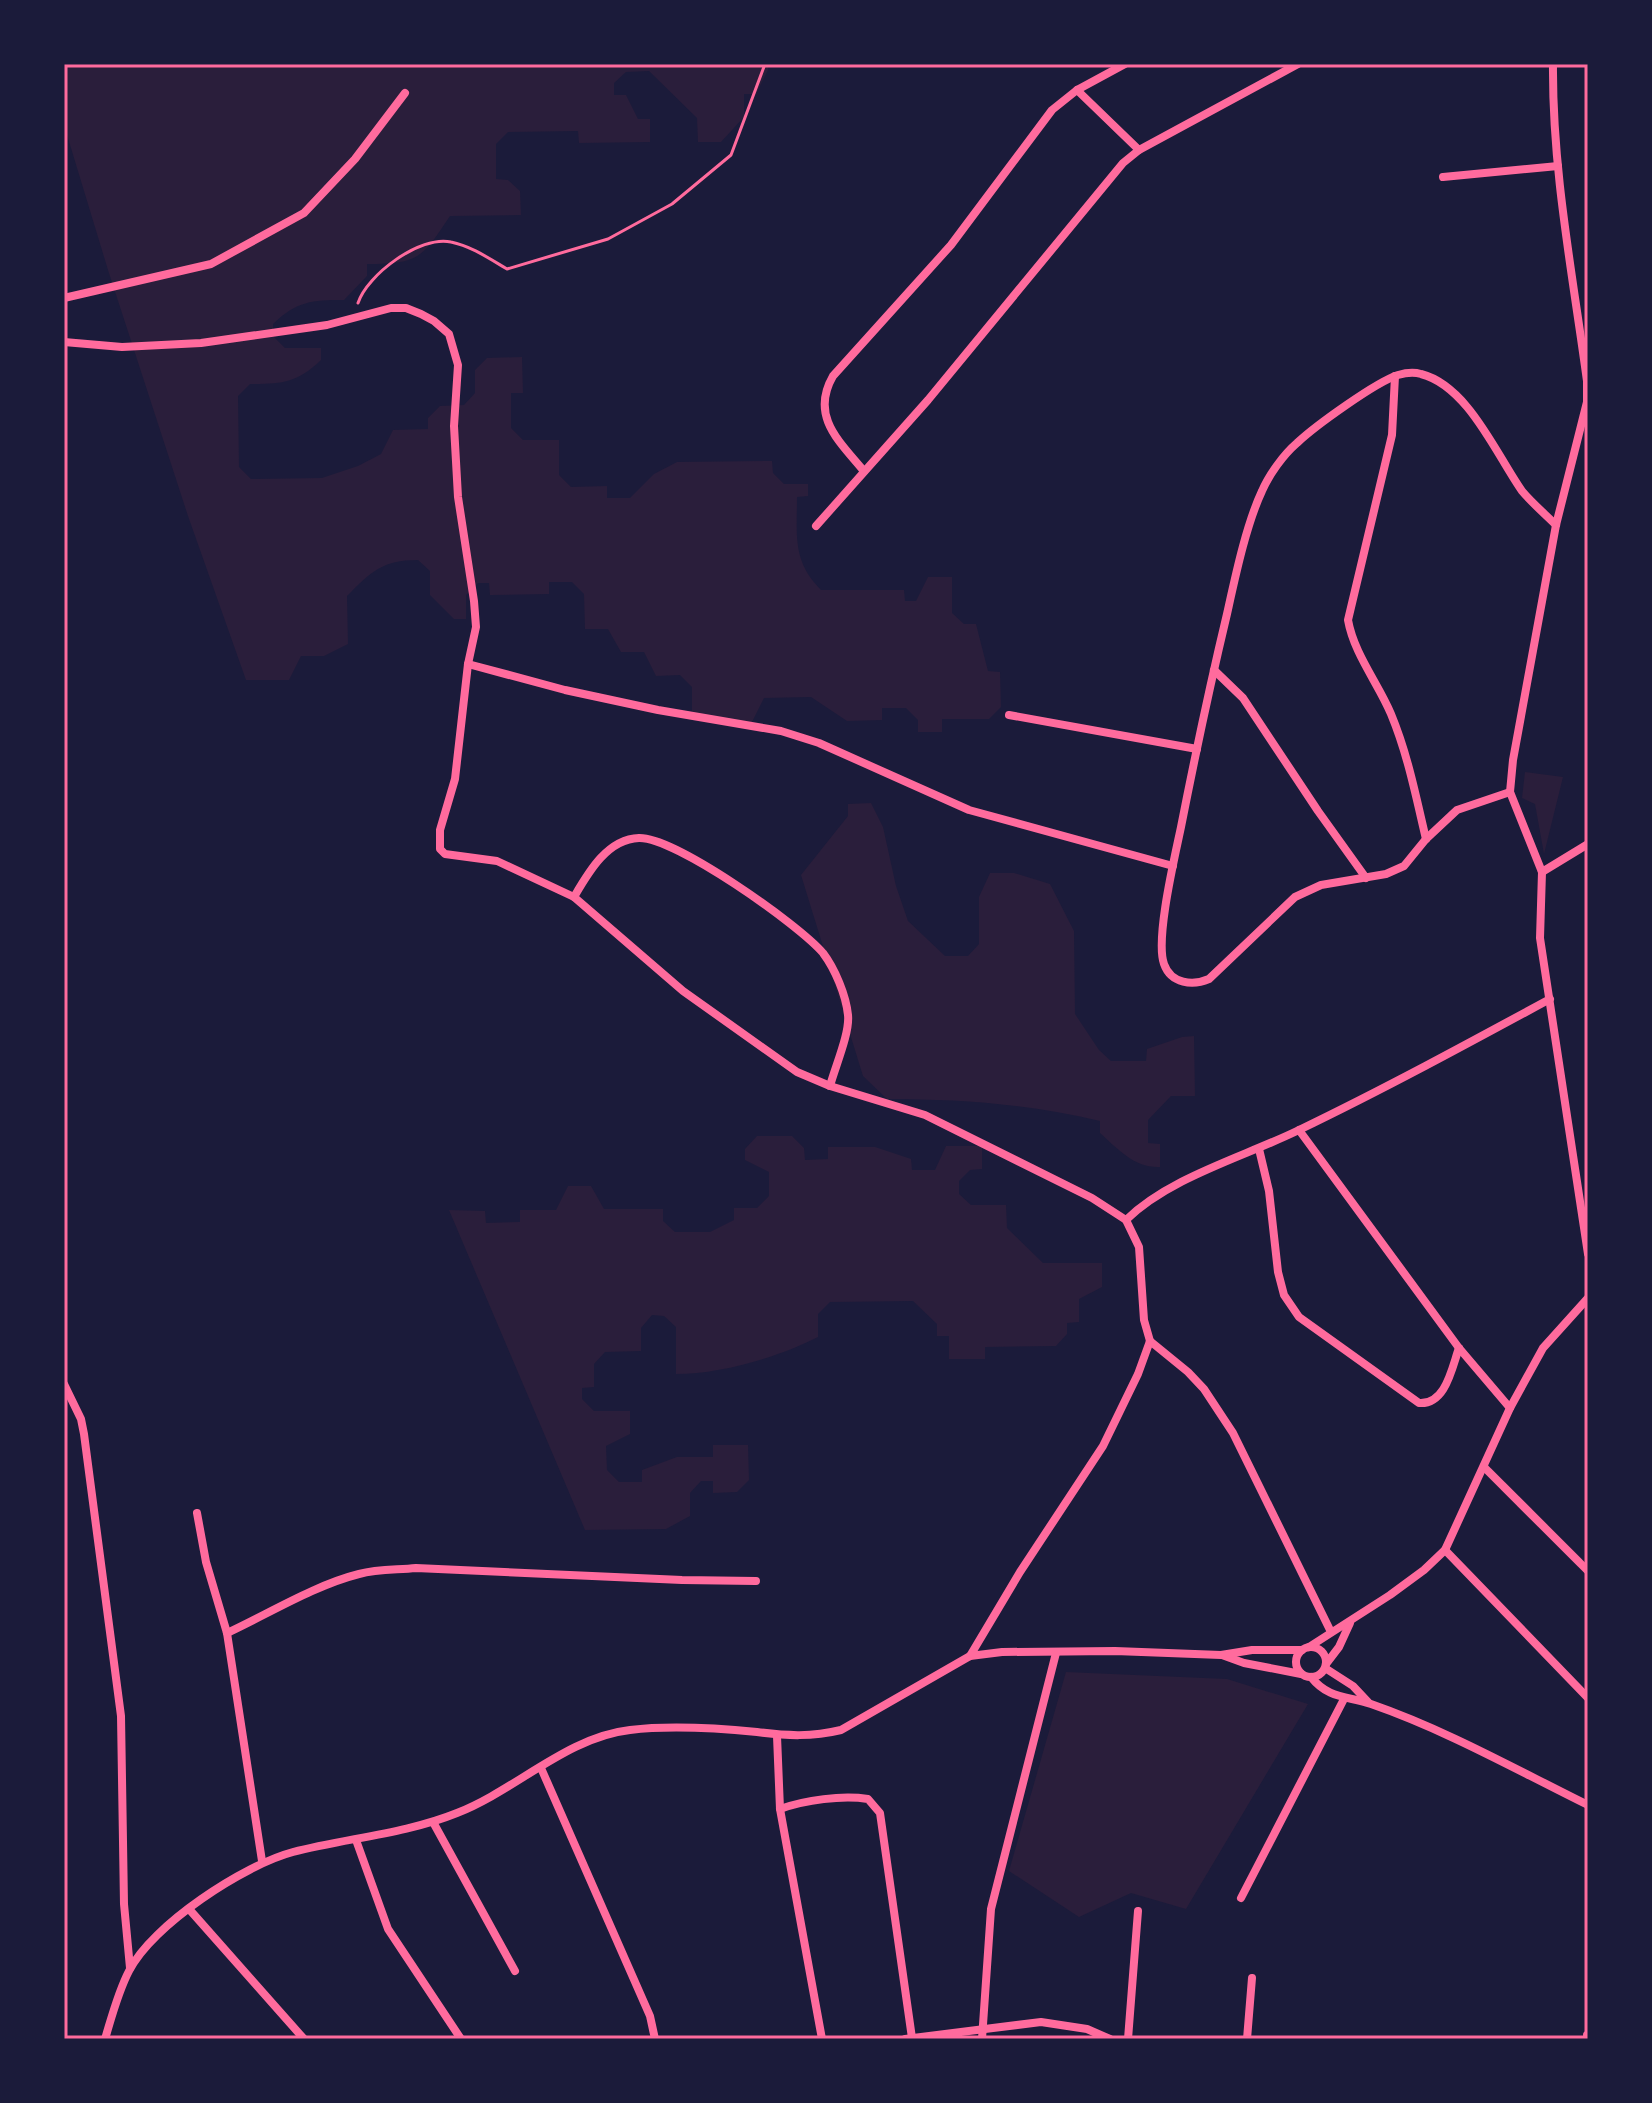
<svg xmlns="http://www.w3.org/2000/svg" width="1652" height="2103" font-family="Arial,sans-serif">
	<rect width="100%" height="100%" fill="#1b1b3a"/>
	<g fill="#2a1e3b">
		<path d="M 64,64 L 768,64 L 768,70 L 756,94 L 744,94 L 744,117 L 721,142 L 698,142 L 697,118 L 649,71 L 626,72 L 614,83 L 614,95 L 626,95 L 638,119 L 650,119 L 650,142 L 579,143 L 578,131 L 508,132 L 496,144 L 496,179 L 508,180 L 520,191 L 521,215 L 450,216 C 422,258 419,264 367,264 L 367,276 L 344,300 C 312,300 297,301 273,324 L 273,336 L 285,348 L 321,348 L 321,360 C 297,383 282,384 250,384 L 238,396 L 239,467 L 251,479 L 322,478 L 358,466 L 381,454 L 393,430 L 428,429 L 428,418 L 440,406 L 464,405 L 475,393 L 475,370 L 487,358 L 522,357 L 523,393 L 511,393 L 511,428 L 523,440 L 559,440 L 559,475 L 571,487 L 607,486 L 607,498 L 630,498 L 654,474 L 677,462 L 772,461 L 773,473 L 784,484 L 808,484 L 808,496 L 797,497 C 797,535 792,561 821,590 L 904,590 L 905,601 L 916,601 L 928,577 L 952,577 L 952,613 L 964,624 L 976,624 L 988,671 L 1000,672 L 1001,707 L 989,719 L 942,719 L 942,732 L 918,732 L 918,720 L 906,708 L 882,708 L 882,720 L 847,721 L 811,697 L 764,698 L 752,722 L 716,722 L 692,711 L 692,687 L 680,675 L 656,676 L 644,652 L 621,652 L 608,629 L 585,629 L 584,594 L 572,582 L 549,582 L 549,594 L 490,595 L 489,583 L 478,583 L 466,595 L 466,619 L 454,619 L 430,595 L 430,571 L 418,560 C 382,560 371,572 347,596 L 348,644 L 324,656 L 301,656 L 289,680 L 246,680 L 188,516 L 108,270 L 64,125 Z"/>
		<polygon points="1525,772 1563,777 1544,854 1535,804 1522,798"/>
		<path d="M 871,803 L 883,827 L 896,886 L 908,921 L 945,956 L 968,956 L 979,944 L 979,897 L 990,873 L 1014,873 L 1050,884 L 1074,931 L 1075,1014 L 1099,1050 L 1111,1061 L 1146,1061 L 1147,1049 L 1182,1037 L 1194,1036 L 1195,1096 L 1171,1096 L 1148,1120 L 1148,1143 L 1160,1144 L 1160,1167 C 1134,1168 1118,1149 1100,1133 L 1100,1121 C 1029,1104 959,1099 887,1099 L 863,1076 L 801,875 L 848,816 L 848,804 Z"/>
		<path d="M 757,1136 L 792,1136 L 804,1148 L 805,1160 L 828,1159 L 828,1147 L 875,1147 L 911,1159 L 912,1170 L 935,1170 L 946,1146 L 982,1146 L 982,1169 L 970,1170 L 959,1181 L 959,1194 L 971,1205 L 1006,1205 L 1007,1228 L 1043,1263 L 1102,1263 L 1102,1287 L 1079,1299 L 1079,1322 L 1067,1323 L 1067,1334 L 1056,1346 L 985,1347 L 985,1359 L 949,1359 L 949,1336 L 937,1336 L 937,1324 L 913,1301 L 830,1302 L 818,1314 L 818,1337 C 779,1357 721,1374 676,1374 L 676,1327 L 664,1316 L 652,1315 L 641,1328 L 641,1351 L 605,1352 L 594,1364 L 594,1387 L 582,1388 L 582,1399 L 594,1411 L 630,1411 L 630,1434 L 606,1446 L 607,1470 L 619,1482 L 642,1482 L 642,1470 L 677,1457 L 713,1457 L 713,1445 L 748,1445 L 749,1480 L 737,1492 L 713,1493 L 713,1481 L 701,1481 L 690,1493 L 690,1516 L 666,1529 L 585,1530 L 449,1210 L 485,1211 L 486,1223 L 520,1222 L 520,1210 L 556,1210 L 568,1186 L 591,1186 L 604,1209 L 663,1209 L 663,1221 L 675,1232 L 710,1232 L 734,1220 L 734,1208 L 757,1208 L 769,1196 L 769,1172 L 745,1160 L 745,1149 Z"/>
		<polygon points="1066,1672 1227,1679 1308,1704 1186,1909 1131,1893 1079,1917 1009,1871"/>
	</g>
	<g fill="none" stroke-linecap="round" stroke-linejoin="round">
		<path stroke="#ff6b9d" stroke-width="3" d="M 358,303 C 367,275 420,235 451,242 C 471,246 490,259 507,269 L 608,239 L 672,204 L 731,155 L 765,64"/>
		<g stroke="#ff6b9d" stroke-width="8">
			<path d="M 1553,64 C 1552,170 1573,276 1587,381 L 1587,402 L 1556,525 L 1513,760 L 1510,792 L 1542,872 L 1540,938 L 1588,1254"/>
			<polyline points="1077,90 1139,150"/>
			<polyline points="1443,177 1558,166"/>
			<polyline points="64,298 211,264 304,213 355,159 405,93"/>
			<polyline points="64,342 122,347 201,343 327,325 391,308 406,308 421,314 434,321 449,334 458,365 454,426 458,497 474,601 476,627 468,664 455,779 440,830 440,849 445,854 497,861 574,897 683,991 797,1072 830,1086 925,1115 1092,1198 1126,1220 1139,1247 1144,1320 1150,1341 1138,1374 1103,1446 1020,1572 970,1656"/>
			<path d="M 1395,376 L 1392,435 L 1348,620 C 1354,654 1378,683 1391,714 C 1408,755 1416,797 1426,839"/>
			<path d="M 863,470 C 839,441 810,416 833,376 L 951,245 L 1052,110 L 1077,90 L 1125,64"/>
			<polyline points="816,526 928,400 1123,163 1139,150 1298,64"/>
			<polyline points="468,664 565,690 658,710 781,731 819,743 969,810 1173,866"/>
			<polyline points="1214,670 1243,698 1318,811 1366,878"/>
			<polyline points="1009,715 1197,749"/>
			<path d="M 1510,792 L 1457,810 L 1426,839 L 1404,866 L 1386,874 L 1321,885 L 1295,897 L 1209,979 C 1193,986 1171,984 1164,964 C 1155,939 1175,856 1181,827 C 1195,756 1210,685 1227,614 C 1235,578 1246,525 1262,491 C 1269,475 1283,455 1297,443 C 1315,426 1376,382 1398,375 C 1405,373 1414,372 1421,374 C 1468,386 1496,454 1522,491 C 1532,503 1545,514 1556,525"/>
			<polyline points="1542,872 1588,844"/>
			<path d="M 574,897 C 588,873 607,839 639,838 C 675,837 798,924 823,953 C 835,969 846,995 848,1015 C 850,1033 835,1067 830,1086"/>
			<polyline points="1299,1130 1459,1348 1510,1408"/>
			<path d="M 1259,1149 L 1269,1191 L 1278,1272 L 1284,1295 L 1299,1317 L 1419,1403 C 1446,1405 1452,1367 1459,1348"/>
			<path d="M 1126,1220 C 1170,1177 1244,1157 1299,1130 C 1384,1089 1467,1044 1550,999"/>
			<polyline points="1150,1341 1188,1372 1204,1389 1233,1433 1331,1632"/>
			<polyline points="64,1384 81,1419 84,1434 121,1716 124,1904 130,1968"/>
			<polyline points="1485,1468 1588,1571"/>
			<polyline points="197,1513 206,1562 227,1633 262,1861"/>
			<polyline points="1445,1550 1588,1698"/>
			<path d="M 227,1633 C 268,1614 315,1585 359,1574 C 378,1569 397,1570 416,1568 L 682,1580 L 756,1581"/>
			<polyline points="1309,1647 1390,1595 1424,1570 1445,1550 1510,1408 1543,1348 1588,1298"/>
			<circle cx="1311" cy="1662" r="15"/>
			<polyline points="1222,1655 1244,1663 1301,1674"/>
			<polyline points="1326,1664 1339,1647 1350,1623"/>
			<polyline points="1325,1668 1353,1686 1368,1702"/>
			<path d="M 1311,1677 C 1328,1699 1348,1696 1371,1704 C 1446,1730 1517,1770 1588,1805"/>
			<polyline points="777,1736 780,1809 822,2039"/>
			<polyline points="541,1768 650,2016 655,2039"/>
			<path d="M 780,1809 C 805,1800 842,1795 868,1799 L 880,1813 L 912,2038"/>
			<polyline points="433,1822 515,1971"/>
			<polyline points="356,1840 388,1929 461,2039"/>
			<polyline points="1241,1898 1344,1699"/>
			<polyline points="189,1909 304,2039"/>
			<polyline points="1587,2035 1588,2035"/>
			<path d="M 105,2039 C 112,2016 118,1992 129,1971 C 152,1925 244,1865 293,1852 C 347,1838 405,1834 457,1813 C 516,1790 567,1737 630,1730 C 672,1725 716,1728 757,1732 C 787,1736 812,1737 841,1730 L 970,1656 L 1002,1652 L 1115,1651 L 1221,1655 L 1252,1650 L 1302,1650"/>
			<polyline points="905,2039 1041,2022 1087,2029 1110,2039"/>
			<polyline points="982,2039 991,1909 1056,1653"/>
			<polyline points="1128,2039 1138,1911"/>
			<polyline points="1247,2039 1252,1978"/>
		</g>
	</g>
	<rect width="1652" height="2103" fill="none" stroke="#1b1b3a" stroke-width="132"/>
	<rect x="66" y="66" width="1520" height="1971" fill="none" stroke="#ff6b9d" stroke-width="3"/>
</svg>
